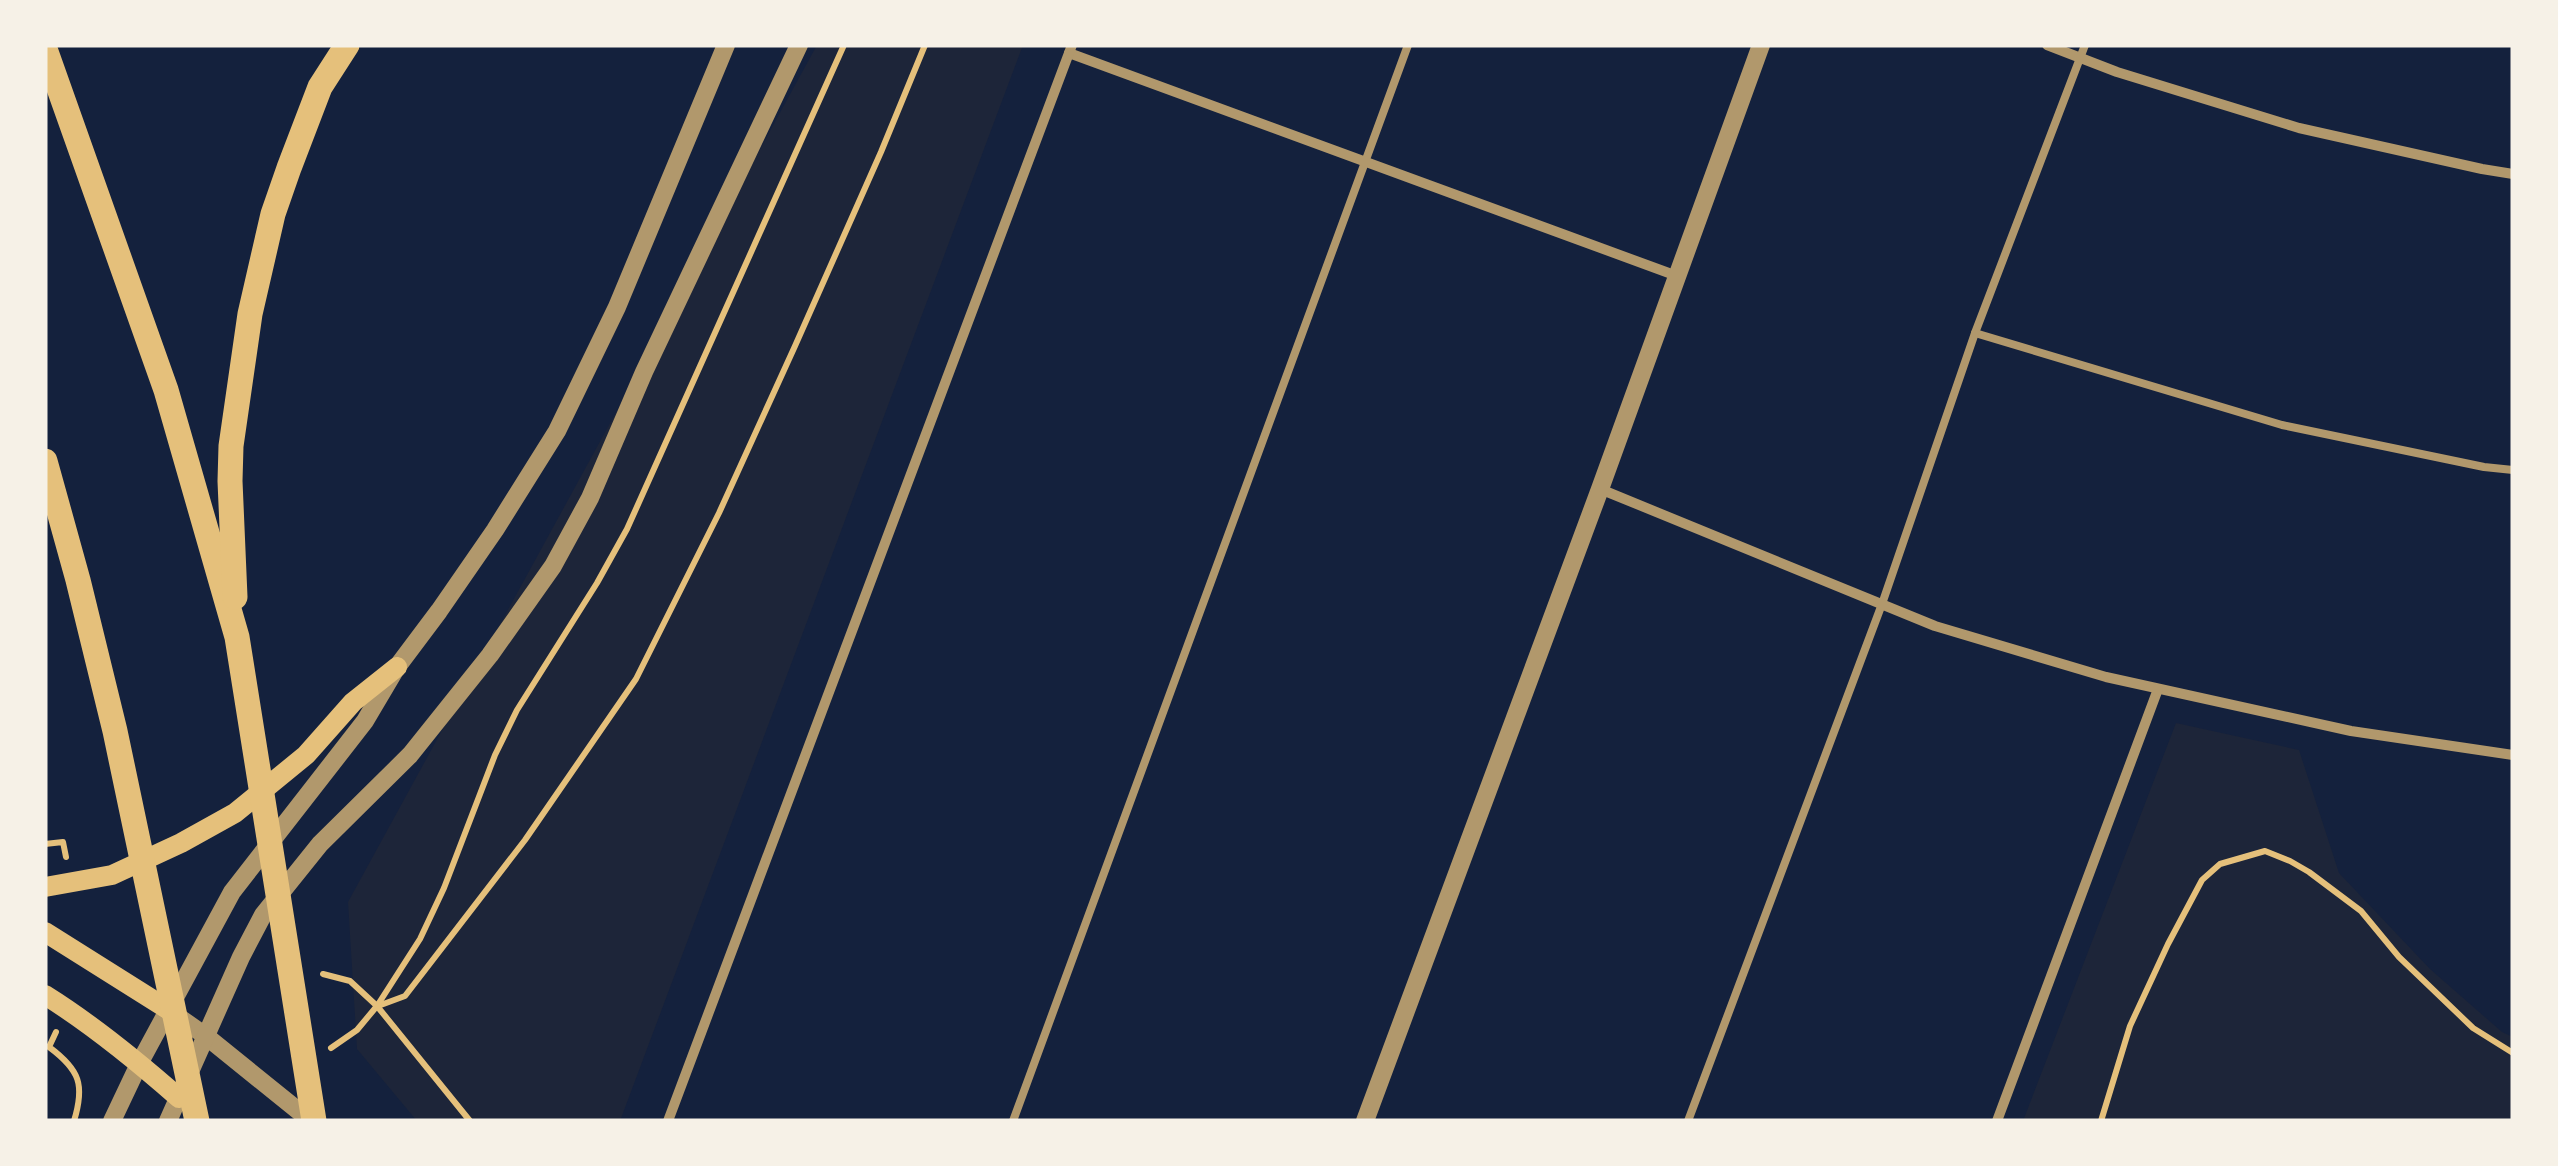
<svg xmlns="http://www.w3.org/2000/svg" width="2558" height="1166" font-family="'Space Grotesk',sans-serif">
	<rect width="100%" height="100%" fill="#14213d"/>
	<g fill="#1d2539">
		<polygon points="817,45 1023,45 620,1121 417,1121 357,1049 348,902"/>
		<polygon points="2176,723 2299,750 2339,873 2430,969 2502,1032 2513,1037 2513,1121 2023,1121"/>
	</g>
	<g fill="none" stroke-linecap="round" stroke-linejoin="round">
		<g stroke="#e5c07b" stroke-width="6">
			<polyline points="45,844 63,842 66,857"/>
			<polyline points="323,974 350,981 377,1006 470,1121"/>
			<polyline points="378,1006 405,996 525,840 636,679 719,513 795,346 881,152 925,45"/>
			<path d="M 56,1032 L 49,1047 C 80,1070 85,1085 74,1121"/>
			<polyline points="331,1048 357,1030 377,1006 420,939 444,888 495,755 517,710 597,583 627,529 844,45"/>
			<polyline points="2101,1121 2130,1026 2168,944 2202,880 2220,864 2265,851 2290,861 2309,872 2361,911 2399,957 2473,1028 2513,1053"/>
		</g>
		<g stroke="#b1986c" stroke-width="8">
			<polyline points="1975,333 2282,425 2484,467 2513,470"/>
			<polyline points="1013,1121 1408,45"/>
			<polyline points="1688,1121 1882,604 1975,333 2085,45"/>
		</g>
		<g stroke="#b1986c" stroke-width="10">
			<polyline points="2047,45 2117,72 2299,128 2482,169 2513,174"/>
			<polyline points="1069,53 1677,276"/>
			<polyline points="1600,489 1935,626 2106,677 2351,731 2513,755"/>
			<polyline points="668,1121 1072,45"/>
			<polyline points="1997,1121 2158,689"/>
		</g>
		<g stroke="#b1986c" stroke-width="18">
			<polyline points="170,1011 207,1037 311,1121"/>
			<polyline points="112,1121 139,1064 232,892 365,721 397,667 439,611 495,530 557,431 617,307 726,45"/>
			<polyline points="168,1121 241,957 263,915 320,844 410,755 490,655 553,566 590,498 644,372 799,45"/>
			<polyline points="1365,1121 1600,489 1761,45"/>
		</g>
		<g stroke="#e5c07b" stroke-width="20">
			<polyline points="45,887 112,875 181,843 235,813 306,755 353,702 397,667"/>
			<polyline points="45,932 169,1010"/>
			<path d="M 45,995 C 93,1025 137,1061 179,1098"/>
		</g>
		<g stroke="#e5c07b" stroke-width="25">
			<polyline points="45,49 166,390 237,637 314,1121"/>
			<polyline points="45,461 78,580 115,731 197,1121"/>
			<polyline points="235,597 230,481 231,446 250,314 273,214 289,168 320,87 347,45"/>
		</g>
	</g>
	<rect width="2558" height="1166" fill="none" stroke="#f6f1e7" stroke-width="95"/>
</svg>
